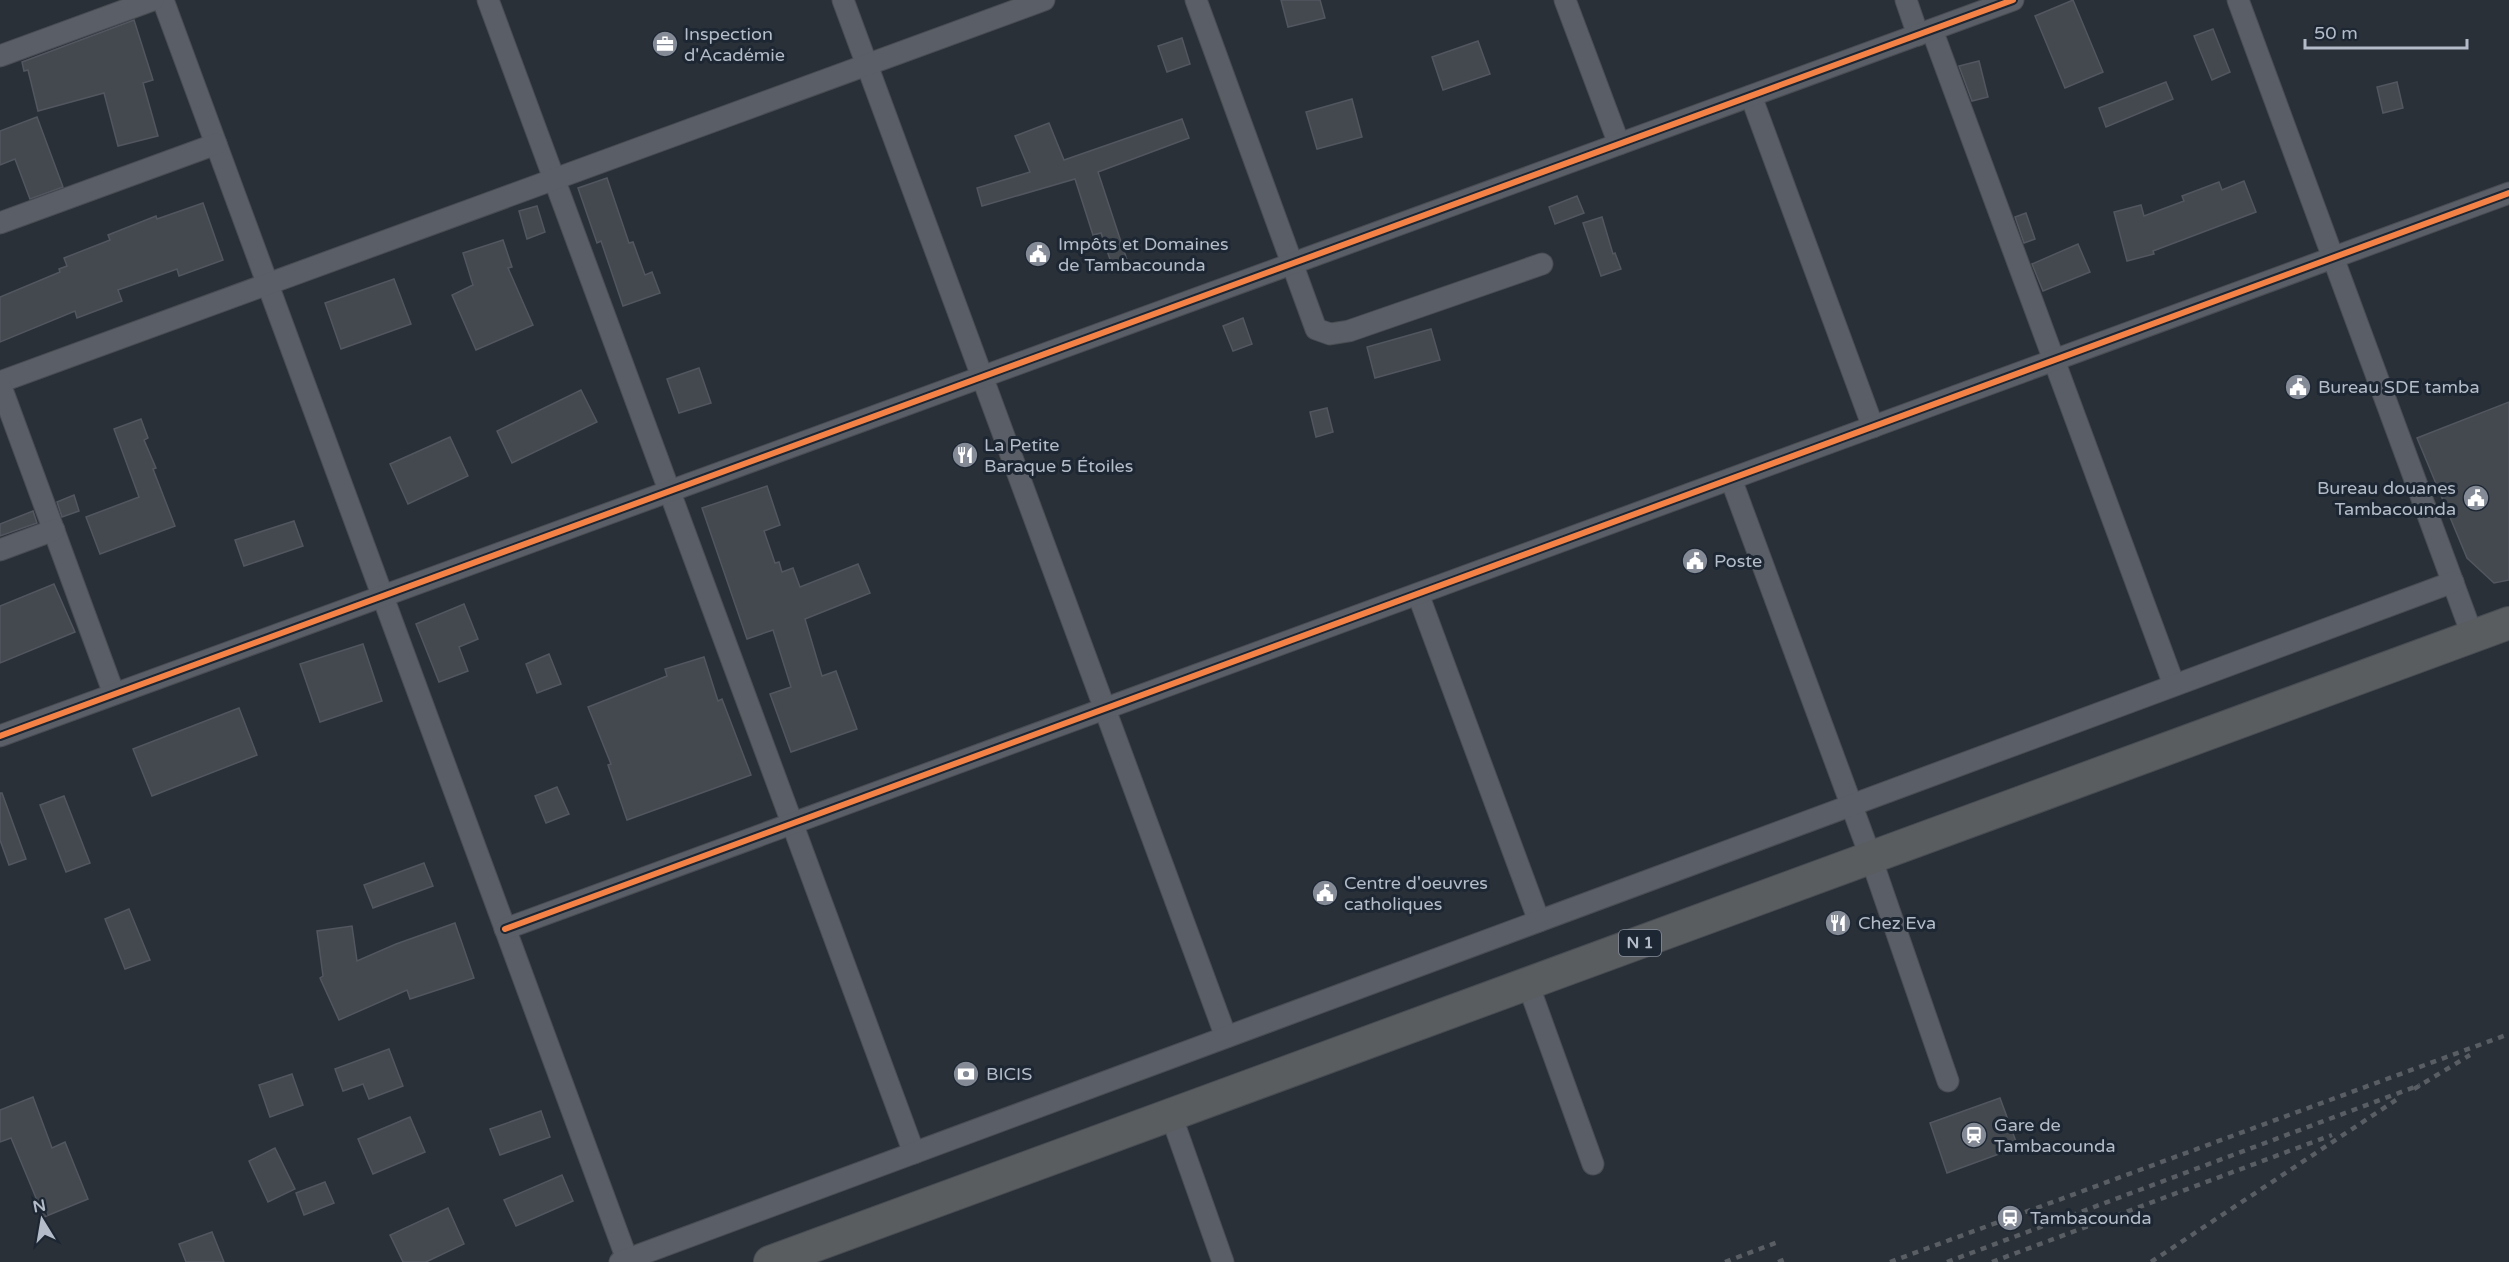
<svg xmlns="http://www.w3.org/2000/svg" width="2509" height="1262" font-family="'Varela Round',sans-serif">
	<rect width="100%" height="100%" fill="#2a3038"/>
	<g fill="#444950" stroke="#52575f" stroke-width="1.5">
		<polygon points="1281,0 1320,0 1325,18 1288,27"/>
		<polygon points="2073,0 2103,72 2065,88 2035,16"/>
		<polygon points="134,20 153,80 143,83 158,136 118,146 104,93 38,111 28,70 24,71 22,62"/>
		<polygon points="2213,29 2230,72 2212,80 2194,36"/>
		<polygon points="1182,38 1190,64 1167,72 1158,46"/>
		<polygon points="1478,41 1490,74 1443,90 1432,57"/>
		<polygon points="1979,61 1988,97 1972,101 1959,66"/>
		<polygon points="2166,82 2173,99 2106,127 2099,108"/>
		<polygon points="2397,82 2403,108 2383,113 2377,87"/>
		<polygon points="1352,99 1362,137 1317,149 1306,112"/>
		<polygon points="37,117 63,187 30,199 15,159 0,165 0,131"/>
		<polygon points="1182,119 1189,138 1098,172 1129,266 1114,271 1101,233 1093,235 1075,179 982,206 977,188 1030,172 1015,136 1049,123 1064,160"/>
		<polygon points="607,178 629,243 633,242 645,275 652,272 660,293 623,306 601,241 597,243 578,188"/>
		<polygon points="2244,181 2256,212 2153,251 2154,254 2127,261 2114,212 2141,205 2144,216 2184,201 2182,196 2219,182 2222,190"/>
		<polygon points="1577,196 1584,213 1555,224 1549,207"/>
		<polygon points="203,203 223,260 179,276 177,269 118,290 122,301 77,318 75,311 0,342 0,297 60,272 59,269 67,266 64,258 110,240 108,235 156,216 157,219"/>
		<polygon points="537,206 545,232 527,239 519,211"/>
		<polygon points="2026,213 2035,239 2024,243 2015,217"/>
		<polygon points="1602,217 1613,254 1615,253 1621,269 1601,276 1583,223"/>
		<polygon points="503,240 512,267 508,268 533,325 476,350 452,295 473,285 463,253"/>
		<polygon points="2078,244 2090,272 2043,291 2032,264"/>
		<polygon points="394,279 411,324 341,349 325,303"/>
		<polygon points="1243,318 1252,344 1233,351 1223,326"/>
		<polygon points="1431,329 1440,360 1375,378 1367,347"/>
		<polygon points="699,368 711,403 679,413 667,379"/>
		<polygon points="581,390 597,422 512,463 497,431"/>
		<polygon points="2509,402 2509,580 2494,583 2467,558 2417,438"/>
		<polygon points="1327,408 1333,432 1316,437 1310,412"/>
		<polygon points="141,419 148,438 144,440 156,468 153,469 175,526 100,554 86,517 139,497 114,429"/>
		<polygon points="450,437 468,476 408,504 390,464"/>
		<polygon points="767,486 780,525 764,531 775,563 779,562 782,572 793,568 800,587 858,564 870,593 805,619 822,676 836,671 857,729 791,752 770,694 791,687 773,630 747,639 702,508"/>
		<polygon points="74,495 79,511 62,517 57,502"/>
		<polygon points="33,511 37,523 0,536 0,524"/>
		<polygon points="294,521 303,546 244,566 235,540"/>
		<polygon points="54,584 75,632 0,663 0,606"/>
		<polygon points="464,604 478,639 459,647 468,671 439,682 416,624"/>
		<polygon points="363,644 382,701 320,722 300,664"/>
		<polygon points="549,654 561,684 537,693 526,664"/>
		<polygon points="704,657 718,701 722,699 751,775 627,820 608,765 611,764 588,707 667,676 665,669"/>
		<polygon points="239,708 257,755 152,796 133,749"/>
		<polygon points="557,787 569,814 546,823 535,796"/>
		<polygon points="0,793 2,793 26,859 9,865 0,840"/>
		<polygon points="64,796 90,863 66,872 40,805"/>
		<polygon points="424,863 433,886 373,908 364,885"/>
		<polygon points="129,909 150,960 125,969 105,919"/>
		<polygon points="455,923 474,978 410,999 407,990 339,1020 320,978 323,976 317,931 352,926 357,961 396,944"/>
		<polygon points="389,1049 403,1086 369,1099 363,1084 343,1091 335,1069"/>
		<polygon points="292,1074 303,1105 270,1117 259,1085"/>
		<polygon points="33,1097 52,1148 65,1142 88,1199 44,1217 11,1138 0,1142 0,1110"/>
		<polygon points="2000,1098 2018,1147 1947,1173 1930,1123"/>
		<polygon points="541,1111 550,1137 500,1155 490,1129"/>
		<polygon points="410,1117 425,1152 373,1174 358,1139"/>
		<polygon points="275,1148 295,1189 268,1202 249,1161"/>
		<polygon points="562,1175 573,1201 516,1226 504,1200"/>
		<polygon points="325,1182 334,1203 304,1215 296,1193"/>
		<polygon points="448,1208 464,1244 426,1262 403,1262 390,1235"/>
		<polygon points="212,1232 224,1262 186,1262 179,1244"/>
	</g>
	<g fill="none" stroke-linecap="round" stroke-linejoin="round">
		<g stroke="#484c53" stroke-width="23">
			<g id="minor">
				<polyline points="163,0 628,1262"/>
				<polyline points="488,0 914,1153"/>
				<polyline points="843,0 1226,1037"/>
				<polyline points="1196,0 1316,329 1330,334 1349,331 1542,264"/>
				<polyline points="1565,0 1619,144"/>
				<polyline points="1906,0 1918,35"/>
				<polyline points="2238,0 2473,637"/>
				<polyline points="1932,30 2174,685"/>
				<polyline points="0,56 153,0"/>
				<polyline points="1751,96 1873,427"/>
				<polyline points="0,223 216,144"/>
				<polyline points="0,382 1044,0"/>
				<polyline points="0,384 114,694"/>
				<polyline points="1731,479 1871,858 1948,1081"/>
				<polyline points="0,550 54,530"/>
				<polyline points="1418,594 1539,921"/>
				<polyline points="0,736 2013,0"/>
				<polyline points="505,929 2509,193"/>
				<polyline points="1528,984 1593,1164"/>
				<polyline points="1171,1115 1223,1262"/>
				<polyline points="620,1262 2453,582"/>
			</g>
		</g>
		<g stroke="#474c53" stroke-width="34">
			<polyline id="highway" points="770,1262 2509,623"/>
		</g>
		<use href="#minor" stroke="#5a5e66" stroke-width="21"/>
		<use href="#highway" stroke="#5a5d60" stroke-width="32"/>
		<g stroke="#595d64" stroke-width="4.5" stroke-dasharray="6 6" stroke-linecap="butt">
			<polyline points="2414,1089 2470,1055"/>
			<polyline points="1725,1262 1778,1242"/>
			<polyline points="1778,1262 1789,1258"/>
			<polyline points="1890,1262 2509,1034"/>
			<polyline points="1947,1262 2420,1085"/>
			<polyline points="1992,1262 2332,1135"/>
			<polyline points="2151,1262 2396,1100"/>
		</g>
		<g stroke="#1d2633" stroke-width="10">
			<g id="cycleway">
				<polyline points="0,736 2013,0"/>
				<polyline points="505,929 2509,193"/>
			</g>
		</g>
		<use href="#cycleway" stroke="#f48246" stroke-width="6"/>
	</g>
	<defs>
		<g id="office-disc" transform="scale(1.35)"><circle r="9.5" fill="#848b96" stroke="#1d2633"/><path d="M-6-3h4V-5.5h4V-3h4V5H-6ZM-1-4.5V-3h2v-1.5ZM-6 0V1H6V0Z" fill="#fff"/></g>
		<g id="civic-disc" transform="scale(1.35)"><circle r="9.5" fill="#848b96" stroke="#1d2633"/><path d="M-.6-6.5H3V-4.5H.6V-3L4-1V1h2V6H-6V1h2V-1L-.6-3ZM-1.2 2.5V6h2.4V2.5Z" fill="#fff"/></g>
		<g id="restaurant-disc" transform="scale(1.35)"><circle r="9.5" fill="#848b96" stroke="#1d2633"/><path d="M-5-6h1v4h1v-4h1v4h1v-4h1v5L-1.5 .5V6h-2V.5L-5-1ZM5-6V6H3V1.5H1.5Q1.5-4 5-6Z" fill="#fff"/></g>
		<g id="bank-disc" transform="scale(1.35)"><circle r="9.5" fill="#848b96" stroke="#1d2633"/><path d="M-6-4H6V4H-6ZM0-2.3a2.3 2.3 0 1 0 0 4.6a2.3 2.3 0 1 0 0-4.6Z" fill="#fff"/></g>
		<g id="station-disc" transform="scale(1.35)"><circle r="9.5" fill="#848b96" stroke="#1d2633"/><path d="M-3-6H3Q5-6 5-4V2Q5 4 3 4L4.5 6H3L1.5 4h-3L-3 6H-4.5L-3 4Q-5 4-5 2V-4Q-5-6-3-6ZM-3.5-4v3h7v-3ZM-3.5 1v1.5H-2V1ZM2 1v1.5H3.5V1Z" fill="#fff"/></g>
	</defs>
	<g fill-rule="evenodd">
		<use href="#office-disc" x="665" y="44"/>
		<use href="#civic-disc" x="1038" y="254"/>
		<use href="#civic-disc" x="2298" y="387"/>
		<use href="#restaurant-disc" x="965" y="455"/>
		<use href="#civic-disc" x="2476" y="498"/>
		<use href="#civic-disc" x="1695" y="561"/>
		<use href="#civic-disc" x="1325" y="893"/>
		<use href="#restaurant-disc" x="1838" y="923"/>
		<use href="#bank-disc" x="966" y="1074"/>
		<use href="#station-disc" x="1974" y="1135"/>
		<use href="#station-disc" x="2010" y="1218"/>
	</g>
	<g text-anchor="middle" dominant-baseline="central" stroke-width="6" stroke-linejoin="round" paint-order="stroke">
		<rect fill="#1d2633" stroke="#878f9c" stroke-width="1.5" x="1619" y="930" width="42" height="26" rx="4.5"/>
		<g font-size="16" font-weight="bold" fill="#b4bcc9">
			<text x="1640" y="943">N 1</text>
		</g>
		<g font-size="18" fill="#b4bcc9" stroke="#1d2633" text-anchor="start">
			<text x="684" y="34">Inspection<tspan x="684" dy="21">d'Académie</tspan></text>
			<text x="1058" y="244">Impôts et Domaines<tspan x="1058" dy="21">de Tambacounda</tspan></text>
			<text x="2318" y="387">Bureau SDE tamba</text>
			<text x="984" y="445">La Petite<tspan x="984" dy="21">Baraque 5 Étoiles</tspan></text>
			<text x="2456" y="488" text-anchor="end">Bureau douanes<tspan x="2456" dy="21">Tambacounda</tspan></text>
			<text x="1714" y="561">Poste</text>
			<text x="1344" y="883">Centre d'oeuvres<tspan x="1344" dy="21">catholiques</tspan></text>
			<text x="1858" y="923">Chez Eva</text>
			<text x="986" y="1074">BICIS</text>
			<text x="1994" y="1125">Gare de<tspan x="1994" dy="21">Tambacounda</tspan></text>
			<text x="2030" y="1218">Tambacounda</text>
		</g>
	</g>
	<g transform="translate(42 1220) rotate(349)" stroke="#1d2633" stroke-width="4.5" paint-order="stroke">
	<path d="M0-4.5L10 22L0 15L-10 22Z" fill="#b4bcc9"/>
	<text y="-9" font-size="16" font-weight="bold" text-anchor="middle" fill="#b4bcc9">N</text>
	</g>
	<path d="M2305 39v9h162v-9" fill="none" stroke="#b4bcc9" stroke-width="3"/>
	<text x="2314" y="39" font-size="18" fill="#b4bcc9" stroke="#1d2633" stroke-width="4.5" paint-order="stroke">50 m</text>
</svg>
